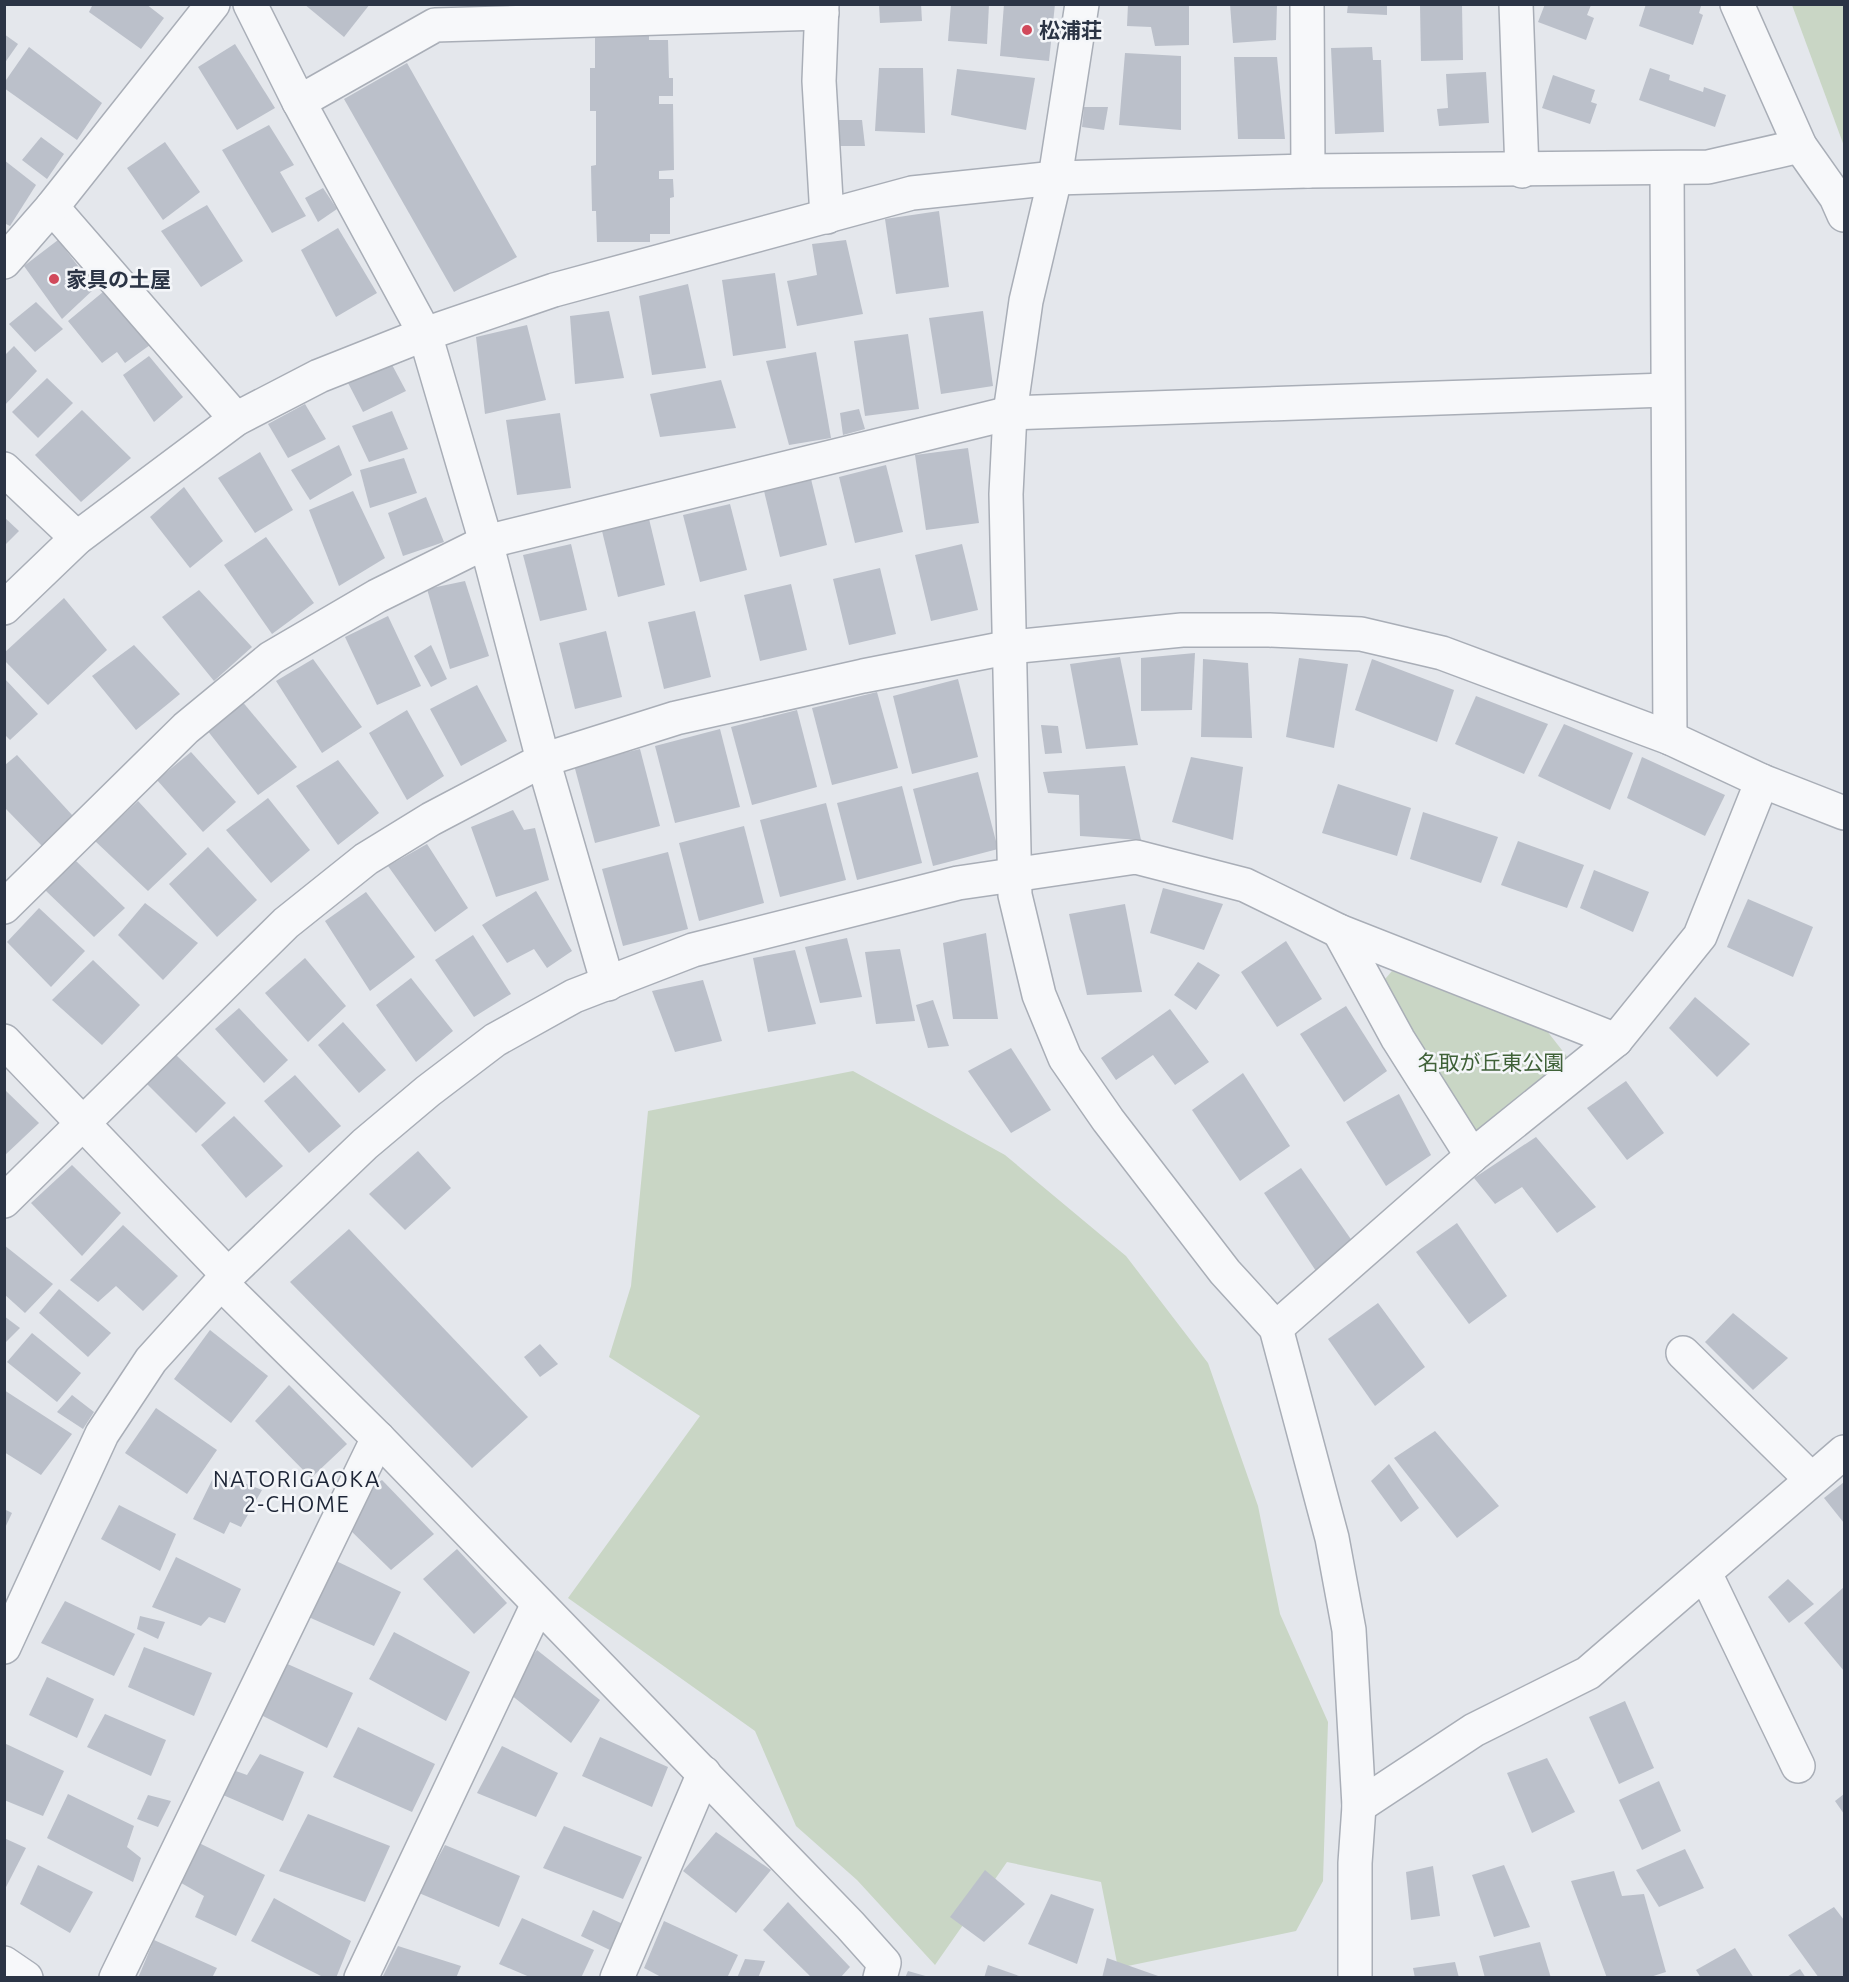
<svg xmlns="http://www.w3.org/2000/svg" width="1849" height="1982" font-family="Ubuntu,'Noto Sans JP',sans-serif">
	<rect width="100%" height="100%" fill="#e4e7ec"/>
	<g fill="#c9d6c5">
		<polygon points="1792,5 1844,5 1844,146"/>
		<polygon points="1392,971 1547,1031 1572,1063 1479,1134 1379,986"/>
		<polygon points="853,1071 1005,1155 1126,1256 1208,1363 1258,1506 1280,1614 1328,1722 1323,1881 1296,1931 1118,1968 1101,1882 1007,1862 935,1965 857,1880 796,1826 755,1731 568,1598 700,1416 609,1357 631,1286 648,1111"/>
	</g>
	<g fill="#bbc0ca">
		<polygon points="93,4 146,4 164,18 141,49 89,12"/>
		<polygon points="304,4 370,4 344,37"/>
		<polygon points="879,4 921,4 922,21 880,23"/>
		<polygon points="951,4 989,4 987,44 948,41"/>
		<polygon points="1004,4 1055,4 1049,61 1000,56"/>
		<polygon points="1128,4 1189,4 1189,45 1155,46 1151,27 1127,26"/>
		<polygon points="1230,4 1277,4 1276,40 1233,43"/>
		<polygon points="1348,4 1387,4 1387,15 1347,13"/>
		<polygon points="1545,4 1591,5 1587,15 1594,18 1586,40 1538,22"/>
		<polygon points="1646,4 1701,6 1699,13 1703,15 1693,45 1639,26"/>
		<polygon points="1420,5 1462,5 1463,60 1421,61"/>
		<polygon points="4,34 18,44 4,64"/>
		<polygon points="595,36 649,36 649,40 668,40 669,78 673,78 673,96 659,96 659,104 673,104 674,170 659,171 659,179 673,179 674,197 670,198 670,234 650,234 650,242 597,242 596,211 592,211 591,166 596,165 596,111 590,111 590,68 595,68"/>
		<polygon points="235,44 275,108 237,130 198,67"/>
		<polygon points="29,47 102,103 77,140 4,88 4,83"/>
		<polygon points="1372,47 1373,60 1381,60 1384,132 1335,134 1331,48"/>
		<polygon points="1125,53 1181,56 1181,130 1119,125"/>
		<polygon points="1234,57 1277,57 1285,139 1238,139"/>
		<polygon points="407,63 517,257 454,292 344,99"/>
		<polygon points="879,68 923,68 925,133 875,131"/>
		<polygon points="1650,68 1670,75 1669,80 1703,92 1704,87 1726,95 1715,127 1639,100"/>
		<polygon points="957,69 1035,78 1026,130 951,115"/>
		<polygon points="1486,72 1489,123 1439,126 1437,109 1448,108 1446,74"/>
		<polygon points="1553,75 1595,90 1591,102 1597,104 1590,124 1542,108"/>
		<polygon points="1084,107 1108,107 1104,130 1082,127"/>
		<polygon points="839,120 862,120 865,146 838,146"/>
		<polygon points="269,125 294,165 280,172 306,216 272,233 222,150"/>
		<polygon points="41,137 64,154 47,179 22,160"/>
		<polygon points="165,142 200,192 163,220 127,168"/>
		<polygon points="4,160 36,185 10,226 4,223"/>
		<polygon points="323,188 337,209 318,222 305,198"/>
		<polygon points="207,205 243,261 201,287 161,231"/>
		<polygon points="939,211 949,287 896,294 885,219"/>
		<polygon points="338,228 377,293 336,317 301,250"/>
		<polygon points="58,240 95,288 62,319 24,266"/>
		<polygon points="846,240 863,314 797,326 787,281 817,275 812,244"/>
		<polygon points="775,273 786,348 733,356 722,280"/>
		<polygon points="688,284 706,368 652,375 639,296"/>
		<polygon points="103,292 150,345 125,363 117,352 102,363 68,321"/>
		<polygon points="36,302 63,329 35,352 9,324"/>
		<polygon points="609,311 624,378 575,384 570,316"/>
		<polygon points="983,311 993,386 941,394 929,318"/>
		<polygon points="527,325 546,400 485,414 476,337"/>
		<polygon points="908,334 919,409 865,416 854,341"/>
		<polygon points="14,346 37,371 4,406 4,356"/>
		<polygon points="816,352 831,438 789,445 766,361"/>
		<polygon points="149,356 183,397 154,422 123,375"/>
		<polygon points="390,361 406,391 363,412 346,379"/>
		<polygon points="47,378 73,403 38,438 12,412"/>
		<polygon points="721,380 736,428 660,437 650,394"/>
		<polygon points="305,404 326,439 288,458 268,424"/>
		<polygon points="859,409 865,429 843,435 840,413"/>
		<polygon points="82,410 131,458 81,502 35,455"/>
		<polygon points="392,411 408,449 369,462 352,426"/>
		<polygon points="560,413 571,488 517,495 506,420"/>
		<polygon points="339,445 352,475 310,500 291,470"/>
		<polygon points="968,448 979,523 926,530 915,455"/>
		<polygon points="260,452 293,510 255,533 218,478"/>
		<polygon points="404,458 417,493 370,508 360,470"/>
		<polygon points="886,465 903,532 855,543 839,477"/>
		<polygon points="811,479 827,545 780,557 764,491"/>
		<polygon points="184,487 223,541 190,568 150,517"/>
		<polygon points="353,491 385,558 339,586 309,510"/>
		<polygon points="426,497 444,542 403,556 388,513"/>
		<polygon points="730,504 747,570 700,582 683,515"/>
		<polygon points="4,517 19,531 4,546"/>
		<polygon points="649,519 665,585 618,597 602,531"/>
		<polygon points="266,537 314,603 272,634 224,565"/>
		<polygon points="571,544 587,610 540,621 523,555"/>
		<polygon points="962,544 978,610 931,621 915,555"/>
		<polygon points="880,568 896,634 849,645 833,579"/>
		<polygon points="465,581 489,656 450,669 427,589"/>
		<polygon points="791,584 807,650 760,661 744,595"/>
		<polygon points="199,590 252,647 214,681 162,617"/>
		<polygon points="64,598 107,650 48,705 4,660 4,653"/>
		<polygon points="695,611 711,677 664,689 648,622"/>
		<polygon points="388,616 421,686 377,705 345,637"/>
		<polygon points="606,631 622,697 575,709 559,643"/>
		<polygon points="134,645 180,694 136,730 92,676"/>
		<polygon points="431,645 447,679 431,687 414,656"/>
		<polygon points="1195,653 1192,710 1141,711 1141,658"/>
		<polygon points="1120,657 1138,745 1086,749 1070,664"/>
		<polygon points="1299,658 1348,664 1334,748 1286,737"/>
		<polygon points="313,659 362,727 322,753 276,681"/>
		<polygon points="1203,659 1248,663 1252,738 1201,737"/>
		<polygon points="1372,659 1454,690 1437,742 1355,710"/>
		<polygon points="4,678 38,714 10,740 4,734"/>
		<polygon points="958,679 978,757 912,774 893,696"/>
		<polygon points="477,685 507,741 461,766 430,709"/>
		<polygon points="877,692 898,768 832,785 812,708"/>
		<polygon points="1476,696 1548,724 1524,774 1455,744"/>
		<polygon points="241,700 297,767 258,795 207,730"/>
		<polygon points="407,710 444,776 407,800 369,733"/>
		<polygon points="797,710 817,787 752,805 731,727"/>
		<polygon points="1564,724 1633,753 1610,810 1538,776"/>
		<polygon points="1041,725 1058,726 1062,753 1045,754"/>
		<polygon points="720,729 740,807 675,823 655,746"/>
		<polygon points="640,749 660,826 595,843 574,765"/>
		<polygon points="191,752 236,802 203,832 157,780"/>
		<polygon points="17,755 73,816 43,847 5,808 5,765"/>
		<polygon points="1191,757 1243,767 1233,840 1172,822"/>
		<polygon points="1642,757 1725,795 1705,836 1627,798"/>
		<polygon points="338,760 379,813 338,845 296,786"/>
		<polygon points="1125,766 1141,840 1080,836 1079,795 1048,793 1043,772"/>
		<polygon points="978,772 998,849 933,866 913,789"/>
		<polygon points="1338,784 1411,808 1397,856 1322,833"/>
		<polygon points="902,786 922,863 857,880 837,803"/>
		<polygon points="268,798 310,850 271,883 226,830"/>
		<polygon points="138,801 187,854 148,891 95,841"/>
		<polygon points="826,803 846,880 780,897 760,820"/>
		<polygon points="513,810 524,830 535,828 549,880 496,897 471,827"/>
		<polygon points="1423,812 1498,837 1481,883 1410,859"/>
		<polygon points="744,826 764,903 699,921 679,843"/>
		<polygon points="1518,841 1584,865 1567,908 1501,885"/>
		<polygon points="427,844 468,908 435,932 388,866"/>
		<polygon points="208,847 257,900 217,937 169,884"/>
		<polygon points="668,852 688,929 623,946 602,869"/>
		<polygon points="76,861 125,908 94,937 45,890"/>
		<polygon points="1594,870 1649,892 1633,932 1580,908"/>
		<polygon points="1163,888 1223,904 1204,950 1150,933"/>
		<polygon points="536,891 572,951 547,968 534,949 507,963 482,925"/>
		<polygon points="366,892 415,957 370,991 325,921"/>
		<polygon points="1748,899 1813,927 1793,977 1727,947"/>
		<polygon points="145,903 198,943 163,980 118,935"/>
		<polygon points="1125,904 1142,992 1087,995 1069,914"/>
		<polygon points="39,908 85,951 51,987 7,942"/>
		<polygon points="986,933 998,1019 953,1019 943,943"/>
		<polygon points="473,935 511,994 474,1017 435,960"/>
		<polygon points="847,938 862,997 820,1003 805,947"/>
		<polygon points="1286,941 1322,999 1277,1027 1241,972"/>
		<polygon points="900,949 915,1021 876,1024 865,952"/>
		<polygon points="795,950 816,1024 768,1032 753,958"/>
		<polygon points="305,958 346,1006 308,1042 265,993"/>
		<polygon points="93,960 140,1005 102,1045 52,1000"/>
		<polygon points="1198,962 1220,975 1196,1010 1174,995"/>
		<polygon points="411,978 453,1031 416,1062 376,1005"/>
		<polygon points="703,980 722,1041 675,1052 652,991"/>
		<polygon points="1695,997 1750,1044 1717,1077 1669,1028"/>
		<polygon points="933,1000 949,1046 928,1048 916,1005"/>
		<polygon points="1346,1006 1387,1071 1344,1102 1300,1034"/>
		<polygon points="239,1008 288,1060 264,1083 215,1029"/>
		<polygon points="1170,1009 1209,1062 1175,1085 1153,1055 1116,1080 1101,1058"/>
		<polygon points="343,1022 386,1070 359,1093 318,1045"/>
		<polygon points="1011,1048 1051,1110 1011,1133 968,1071"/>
		<polygon points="176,1055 226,1103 196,1133 147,1084"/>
		<polygon points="1243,1073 1290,1146 1240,1181 1192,1110"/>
		<polygon points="295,1075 341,1126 309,1153 264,1101"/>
		<polygon points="1626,1081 1664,1133 1627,1160 1587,1108"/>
		<polygon points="4,1089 39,1123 4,1156"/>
		<polygon points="1399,1094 1431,1155 1386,1186 1346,1122"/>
		<polygon points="234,1116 283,1166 246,1198 201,1145"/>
		<polygon points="1536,1137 1596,1207 1557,1233 1522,1187 1495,1204 1474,1178"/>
		<polygon points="418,1151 451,1188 405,1230 369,1194"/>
		<polygon points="72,1165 121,1213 82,1256 31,1203"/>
		<polygon points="1301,1168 1355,1245 1318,1274 1264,1193"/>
		<polygon points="1457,1223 1507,1296 1469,1324 1416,1252"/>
		<polygon points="123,1225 178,1276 143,1311 116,1286 98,1302 70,1280"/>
		<polygon points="349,1229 528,1417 472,1468 290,1282"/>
		<polygon points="4,1245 53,1284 25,1313 4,1294"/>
		<polygon points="59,1289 111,1333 88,1357 39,1313"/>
		<polygon points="1378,1303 1425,1367 1375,1406 1328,1339"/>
		<polygon points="1733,1313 1788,1358 1753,1390 1705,1342"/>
		<polygon points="4,1316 20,1328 4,1344"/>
		<polygon points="210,1330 268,1376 231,1423 174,1379"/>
		<polygon points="32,1333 81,1373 57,1402 7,1362"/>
		<polygon points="540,1344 558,1364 540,1377 524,1357"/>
		<polygon points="289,1385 347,1444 311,1478 255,1421"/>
		<polygon points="4,1390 72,1434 41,1475 4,1452"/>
		<polygon points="72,1395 94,1412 83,1429 57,1412"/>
		<polygon points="156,1408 217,1450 187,1494 125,1453"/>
		<polygon points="1435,1431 1499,1506 1457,1538 1394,1458"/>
		<polygon points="1389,1464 1419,1508 1401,1522 1371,1481"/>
		<polygon points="216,1472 262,1490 241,1527 230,1522 224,1534 193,1519"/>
		<polygon points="382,1480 434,1534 391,1570 346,1526 358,1495"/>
		<polygon points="1844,1482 1844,1523 1824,1498"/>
		<polygon points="119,1505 176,1534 160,1571 101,1539"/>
		<polygon points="4,1509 12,1513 4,1530"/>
		<polygon points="457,1549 507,1603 474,1634 423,1579"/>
		<polygon points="176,1557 241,1589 225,1623 209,1617 201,1626 152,1607"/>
		<polygon points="332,1559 401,1592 374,1646 304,1615"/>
		<polygon points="1788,1579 1814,1604 1789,1623 1768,1597"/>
		<polygon points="1844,1587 1844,1671 1804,1623"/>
		<polygon points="65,1601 135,1634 114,1676 41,1643"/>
		<polygon points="140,1616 165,1622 158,1639 137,1629"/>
		<polygon points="394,1632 470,1672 446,1721 369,1679"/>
		<polygon points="144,1647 212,1673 194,1716 128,1687"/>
		<polygon points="537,1650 600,1700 571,1743 506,1691"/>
		<polygon points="283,1662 353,1693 327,1748 257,1713"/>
		<polygon points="47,1677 94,1699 77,1738 29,1715"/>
		<polygon points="1625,1701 1654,1768 1619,1784 1589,1717"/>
		<polygon points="105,1714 166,1740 151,1776 87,1747"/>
		<polygon points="358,1727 435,1764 412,1812 333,1777"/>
		<polygon points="600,1737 668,1767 652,1807 582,1776"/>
		<polygon points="4,1743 64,1771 43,1816 4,1800"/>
		<polygon points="502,1746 558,1773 536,1817 477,1793"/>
		<polygon points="260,1754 304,1772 283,1821 223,1795 233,1770 247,1775"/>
		<polygon points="1547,1758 1575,1812 1532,1833 1507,1773"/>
		<polygon points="1659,1781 1681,1831 1642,1850 1619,1800"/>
		<polygon points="68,1794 134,1826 127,1847 141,1858 133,1882 47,1838"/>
		<polygon points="1844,1794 1844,1814 1835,1801"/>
		<polygon points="148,1795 171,1801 158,1827 137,1819"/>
		<polygon points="308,1814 390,1846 365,1902 279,1871"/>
		<polygon points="564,1826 642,1857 623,1899 543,1868"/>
		<polygon points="716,1832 771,1870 736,1913 683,1871"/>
		<polygon points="4,1838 26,1848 4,1891"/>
		<polygon points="197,1842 265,1875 236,1936 195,1917 204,1896 176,1880"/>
		<polygon points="445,1845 520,1876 499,1927 419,1893"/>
		<polygon points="1685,1849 1704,1888 1659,1907 1636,1870"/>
		<polygon points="38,1865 93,1892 70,1933 20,1904"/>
		<polygon points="1504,1865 1530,1927 1494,1937 1472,1875"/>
		<polygon points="1433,1866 1440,1916 1411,1920 1406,1872"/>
		<polygon points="985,1870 1025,1904 984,1942 950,1917"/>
		<polygon points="1614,1871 1622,1896 1644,1894 1666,1972 1647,1978 1607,1978 1571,1881"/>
		<polygon points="1051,1894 1094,1909 1077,1964 1028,1944"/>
		<polygon points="274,1898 351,1941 336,1978 325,1978 251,1941"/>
		<polygon points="788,1902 850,1967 840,1978 812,1978 763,1930"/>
		<polygon points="1834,1907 1844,1920 1844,1978 1819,1978 1788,1935"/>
		<polygon points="593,1910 625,1925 614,1952 581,1936"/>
		<polygon points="522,1918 594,1950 581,1978 532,1978 499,1964"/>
		<polygon points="664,1921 738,1955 727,1978 663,1978 644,1968"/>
		<polygon points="154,1940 217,1968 212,1978 138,1978"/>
		<polygon points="1540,1942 1551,1978 1485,1978 1479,1956"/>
		<polygon points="398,1946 461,1966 456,1978 382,1978"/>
		<polygon points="1735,1948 1754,1978 1701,1978 1696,1970"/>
		<polygon points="1107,1958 1161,1977 1161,1978 1102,1978"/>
		<polygon points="745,1959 765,1961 758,1978 737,1978"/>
		<polygon points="1455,1962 1459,1978 1415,1978 1413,1968"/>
		<polygon points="988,1965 1022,1977 1022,1978 984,1978"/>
		<polygon points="1800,1969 1806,1978 1785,1978"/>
		<polygon points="908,1971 929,1977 929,1978 905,1978"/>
	</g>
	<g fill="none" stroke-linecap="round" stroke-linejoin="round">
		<g stroke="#a9aeb7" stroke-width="36">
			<g id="minor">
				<polyline points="250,4 299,102 425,334 486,542 543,760 608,984"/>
				<polyline points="822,4 819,81 827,217"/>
				<polyline points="1082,4 1055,178 1026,301 1010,413 1006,494 1015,895 1039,995 1065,1058 1108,1120 1225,1272 1276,1328 1332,1538 1349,1630 1359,1806 1355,1863 1355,1978"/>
				<polyline points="1307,4 1308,171"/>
				<polyline points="1516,4 1522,171"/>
				<polyline points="1737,4 1800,146 1836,197 1844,215"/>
				<polyline points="299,102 435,25 822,13"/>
				<polyline points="1667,168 1670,738"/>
				<polyline points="52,207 236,419"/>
				<polyline points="4,262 52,207 213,4"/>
				<polyline points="4,469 77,538"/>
				<polyline points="4,608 77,538 236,419 319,376 425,334 554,290 912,193 1055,178 1308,171 1708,167 1800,146"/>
				<polyline points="4,907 186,728 271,658 377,596 486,542 1010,413 1666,390"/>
				<polyline points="1339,931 1398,1039 1472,1156"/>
				<polyline points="4,1041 228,1275"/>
				<polyline points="4,1201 286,923 366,859 431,819 543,760 676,718 863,676 1011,647 1182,630 1269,630 1361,634 1442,653 1670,738 1762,781 1844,813"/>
				<polyline points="222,1284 378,1438 850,1925 884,1963 880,1978"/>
				<polyline points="1276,1328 1472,1156 1616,1040 1700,936 1762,781"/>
				<polyline points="1683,1353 1811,1479"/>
				<polyline points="1705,1573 1798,1766"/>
				<polyline points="4,1647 102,1434 151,1360 228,1275 365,1144 428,1091 495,1040 574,996 693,950 958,883 1136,857 1245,885 1339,931 1616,1040"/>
				<polyline points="1359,1806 1474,1730 1588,1673 1844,1452"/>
				<polyline points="4,1963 26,1978"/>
				<polyline points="116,1978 378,1438"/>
				<polyline points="361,1978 538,1604"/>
				<polyline points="617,1978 704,1773"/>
			</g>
		</g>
		<use href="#minor" stroke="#f7f8fa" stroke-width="33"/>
	</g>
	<g fill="#d1495b" stroke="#f4f6f9" stroke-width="2">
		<circle cx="1027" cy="30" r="6"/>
		<circle cx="54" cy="279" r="6"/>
	</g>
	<g text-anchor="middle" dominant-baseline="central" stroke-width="5" stroke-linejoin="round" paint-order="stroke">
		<g font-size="21" font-weight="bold" fill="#2b3445" stroke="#f4f6f9" text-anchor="start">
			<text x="1039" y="30">松浦荘</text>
			<text x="66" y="279">家具の土屋</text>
		</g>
		<g font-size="21" fill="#3f6138" stroke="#f4f6f9">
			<text x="1491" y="1062">名取が丘東公園</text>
		</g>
		<g font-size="22" letter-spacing="1.5" fill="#1d2536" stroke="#f4f6f9">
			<text x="297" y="1478">NATORIGAOKA<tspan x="297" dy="25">2-CHOME</tspan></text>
		</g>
	</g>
	<rect width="1849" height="1982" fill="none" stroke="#2b3445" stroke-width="12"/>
</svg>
